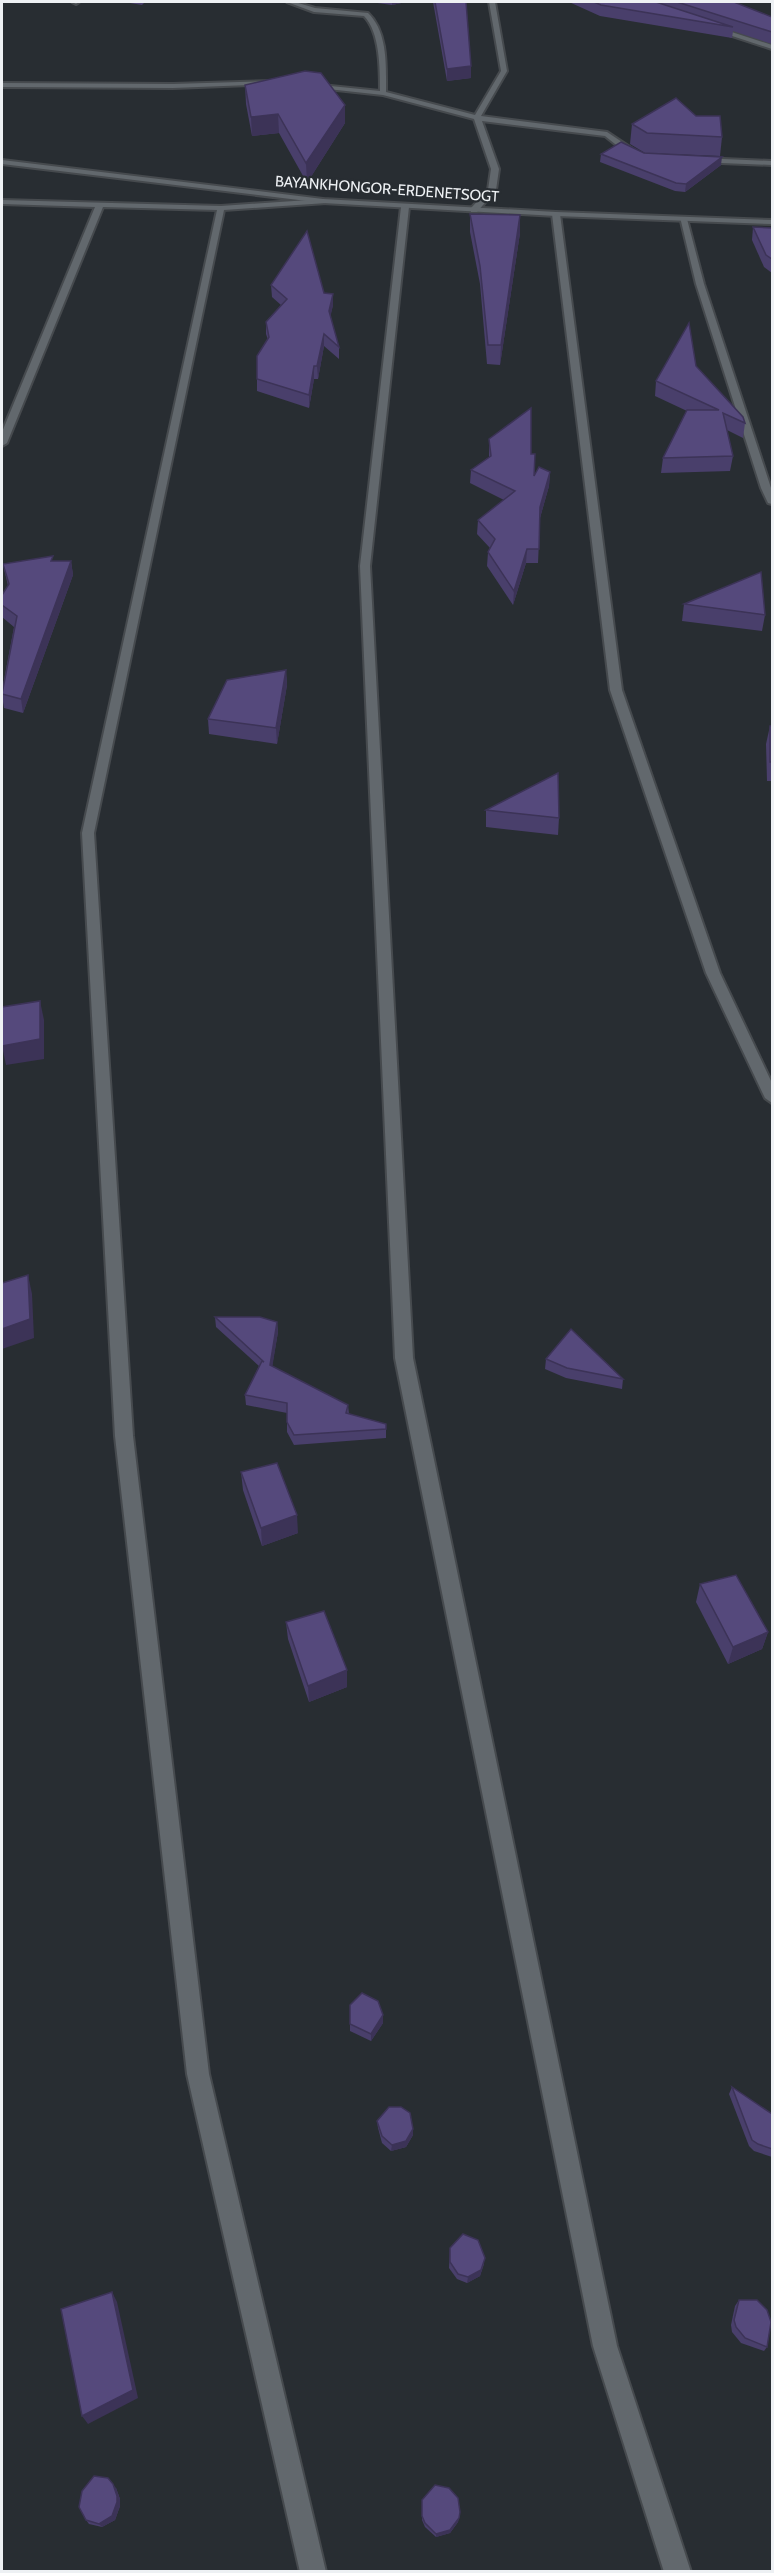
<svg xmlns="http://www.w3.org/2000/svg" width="774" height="2573" font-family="Cabin,sans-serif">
	<rect width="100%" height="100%" fill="#282d32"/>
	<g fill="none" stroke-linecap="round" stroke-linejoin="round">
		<g stroke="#464a4e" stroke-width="4">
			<g id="minor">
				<polygon points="72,2 79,2 76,4"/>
				<path d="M 287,2 L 295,2 L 315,8 L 368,13 C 388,32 386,66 386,92 L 475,115 L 501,71 L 489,2 L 495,2 L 507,71 L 481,116 L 607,132 L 640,154 L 636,156 L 625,152 L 605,136 L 482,121 L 499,169 L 496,190 L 477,212 L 471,212 L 471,208 L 488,190 L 491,169 L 474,119 L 383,95 L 309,87 L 311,84 L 380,91 C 380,69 380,32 364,16 L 314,12 Z"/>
				<polygon points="710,25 772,45 772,49 708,28"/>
				<polygon points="274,81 276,84 173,88 2,87 2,83 173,84"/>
				<polygon points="700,158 772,161 772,165 697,162 697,158"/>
				<polygon points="323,199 327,201 326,203 224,210 94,833 133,1436 209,2074 326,2572 300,2572 187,2074 115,1436 82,833 217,210 103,207 7,443 2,446 2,432 95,207 2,204 2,200 221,206"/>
				<polygon points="405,205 409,207 370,566 413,1358 617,2346 691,2572 664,2572 593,2346 395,1358 360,566 401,207"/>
				<polygon points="556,212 560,214 622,690 720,973 772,1083 772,1103 765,1098 706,973 610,690 552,214"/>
				<polygon points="680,217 687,219 704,284 772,491 772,504 768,503 761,488 696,284"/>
			</g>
		</g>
		<g stroke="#464a4e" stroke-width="4">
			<polygon id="tertiary" points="2,160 323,199 556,212 772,220 772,224 556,216 323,203 2,164"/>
		</g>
		<use href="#minor" fill="#62686d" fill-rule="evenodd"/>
		<use href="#tertiary" fill="#62686d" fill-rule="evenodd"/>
	</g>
	<g fill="#493f6b">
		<polygon points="124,2 145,2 142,5"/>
		<polygon points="370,2 406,2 392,5"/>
		<polygon points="433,2 466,2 471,78 447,81"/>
		<polygon points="569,2 734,2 772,17 772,44 733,31 732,38 600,16"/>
		<polygon points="245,85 345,123 307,183 279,133 252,136 246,104"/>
		<polygon points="696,116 722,137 720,156 645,153 630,144 632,124"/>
		<polygon points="644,153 721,165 685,192 675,191 600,162 601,154"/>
		<polygon points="470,214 520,233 500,365 487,364 480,284 470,232"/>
		<polygon points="753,227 772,228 772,273 764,267 752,240"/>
		<polygon points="271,285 324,293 333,294 333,305 330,317 339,347 339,359 324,346 318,379 314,379 309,408 257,391 257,379 268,340 266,334 266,322 281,305 272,297"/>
		<polygon points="696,366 745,423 743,438 727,430 733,456 730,471 661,473 663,458 687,411 655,396 656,381"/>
		<polygon points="489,439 531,454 534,476 550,472 549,486 540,518 538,563 526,563 513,605 487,566 488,552 490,548 477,534 478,520 504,500 470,483 471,470 489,457"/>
		<polygon points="53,561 71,561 73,575 23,713 4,708 2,696 2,691 14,627 2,617 2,595 8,586 3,564"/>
		<polygon points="684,604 765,615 762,631 682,621"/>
		<polygon points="286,670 287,685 277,744 209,734 208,719"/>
		<polygon points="770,726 772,726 772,781 767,781 766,744"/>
		<polygon points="486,810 559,818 558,835 486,827"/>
		<polygon points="215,1317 277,1322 278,1332 272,1366 348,1405 349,1414 386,1424 386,1438 294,1445 287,1432 287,1413 246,1405 245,1395 259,1366 216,1327"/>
		<polygon points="546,1359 623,1379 622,1389 566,1378 545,1369"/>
		<polygon points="241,1472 298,1533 262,1546 243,1490"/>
		<polygon points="700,1584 768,1632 762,1649 728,1664 696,1602"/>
		<polygon points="286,1622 347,1687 309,1702 288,1639"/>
		<polygon points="350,2005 383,2015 383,2023 371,2041 350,2031"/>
		<polygon points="732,2087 772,2114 772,2157 754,2151 749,2146 729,2094"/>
		<polygon points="377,2121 413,2129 413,2135 406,2147 391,2151 382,2143 378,2128"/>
		<polygon points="450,2248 484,2264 480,2276 467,2283 457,2279 449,2268"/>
		<polygon points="739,2300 767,2347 764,2351 741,2343 732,2332 731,2325 735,2306"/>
		<polygon points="116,2488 120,2499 120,2506 115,2520 102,2527 89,2524 86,2520"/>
		<polygon points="422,2504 460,2512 458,2522 450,2533 436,2537 425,2527 422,2520"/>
	</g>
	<g fill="#3c3357">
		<polygon points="392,2 406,2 392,5"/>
		<polygon points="471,66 471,78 447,81 447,69"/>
		<polygon points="345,105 345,123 307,183 306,163"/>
		<polygon points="278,114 279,133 252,136 251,117"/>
		<polygon points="722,157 721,165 685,192 686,184"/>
		<polygon points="520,215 520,233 500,365 501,345"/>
		<polygon points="333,294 333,305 329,323 329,311"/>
		<polygon points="324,334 324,346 318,379 317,366"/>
		<polygon points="314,366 314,379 309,408 309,395"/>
		<polygon points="550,472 549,486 539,521 540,507"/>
		<polygon points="527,549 526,563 513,605 514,591"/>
		<polygon points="71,561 73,575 23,713 21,699"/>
		<polygon points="286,670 287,685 277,744 276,728"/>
		<polygon points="40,1001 44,1020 44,1059 6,1065 2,1046"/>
		<polygon points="28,1275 32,1294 34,1338 2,1349 2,1329"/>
		<polygon points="277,1322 278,1332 271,1375 270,1365"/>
		<polygon points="297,1515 298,1533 262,1546 261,1528"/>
		<polygon points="768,1632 762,1649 728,1664 733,1647"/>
		<polygon points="347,1670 347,1687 309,1702 308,1686"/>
		<polygon points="383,2015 383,2023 371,2041 371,2034"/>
		<polygon points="413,2129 413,2135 406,2147 391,2151 392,2145"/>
		<polygon points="485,2258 480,2276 467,2283 468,2277"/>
		<polygon points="112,2292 117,2302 138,2398 88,2424 82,2416"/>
		<polygon points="113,2484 116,2488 120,2499 120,2506 115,2520 102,2527 99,2524"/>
		<polygon points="459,2518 458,2522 450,2533 436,2537 436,2534"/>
	</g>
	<g fill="#55497c" stroke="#3c3357" stroke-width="1.5">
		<polygon points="435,2 466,2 471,66 447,69"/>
		<polygon points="594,2 656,2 733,27 601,5"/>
		<polygon points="677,2 734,2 772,17 772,32"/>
		<polygon points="305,71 321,73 345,105 306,163 278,114 251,117 245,85"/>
		<polygon points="676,98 696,116 720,116 722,137 647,133 632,124"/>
		<polygon points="621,142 644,153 722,157 686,184 676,183 601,154"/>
		<polygon points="470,214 520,215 501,345 488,345 480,266"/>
		<polygon points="753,227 772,228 772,259 766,255"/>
		<polygon points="307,231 324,293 333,294 329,311 339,347 324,334 317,366 314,366 309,395 257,379 257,356 269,337 266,322 287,299 271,285"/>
		<polygon points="689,323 696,366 743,417 745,423 723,413 733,456 663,458 687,410 719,410 656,381"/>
		<polygon points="531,408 531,454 535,454 534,476 539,467 550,472 540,507 539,549 527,549 514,591 488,552 495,539 478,520 515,491 471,470 491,456 489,439"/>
		<polygon points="53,556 51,561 71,561 21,699 2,694 17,616 2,605 2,595 9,584 3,564"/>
		<polygon points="761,572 765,615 684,604"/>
		<polygon points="286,670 276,728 208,719 227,680"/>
		<rect x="770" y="726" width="2" height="36"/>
		<polygon points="558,773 559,818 486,810"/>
		<polygon points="40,1001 40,1039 2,1046 2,1007"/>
		<polygon points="28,1275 30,1319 2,1329 2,1283"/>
		<polygon points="215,1317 260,1317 277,1322 270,1365 348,1405 346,1413 386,1424 386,1429 294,1435 287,1422 287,1403 245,1395 262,1361 264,1362"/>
		<polygon points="571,1329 623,1379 567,1368 546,1359"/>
		<polygon points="277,1463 297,1515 261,1528 241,1472"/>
		<polygon points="736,1575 768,1632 733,1647 700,1584"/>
		<polygon points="324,1611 347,1670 308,1686 286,1622"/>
		<polygon points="362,1993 378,2001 383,2015 371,2034 350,2024 350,2005"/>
		<polygon points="732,2087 772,2114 772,2149 758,2144 752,2140"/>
		<polygon points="389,2107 401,2107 410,2113 413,2129 406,2141 392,2145 382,2136 377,2121"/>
		<polygon points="463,2234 478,2240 485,2258 481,2270 468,2277 458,2274 450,2262 450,2248"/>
		<polygon points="112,2292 133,2390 82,2416 61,2309"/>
		<polygon points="739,2300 757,2300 767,2310 771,2322 767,2347 745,2338 736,2327 734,2320"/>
		<polygon points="94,2476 108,2478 113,2484 117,2496 117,2502 112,2516 99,2524 86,2520 79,2507 82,2491"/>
		<polygon points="435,2485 449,2488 458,2498 460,2512 459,2518 450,2530 436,2534 425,2523 422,2516 422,2500"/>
	</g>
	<g text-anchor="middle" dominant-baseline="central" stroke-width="4.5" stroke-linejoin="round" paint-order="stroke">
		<g font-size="15" fill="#eef1f4" stroke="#282d32">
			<text transform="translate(387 189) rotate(4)">BAYANKHONGOR-ERDENETSOGT</text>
		</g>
	</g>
	<rect width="774" height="2573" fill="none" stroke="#eef1f4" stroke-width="6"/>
</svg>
